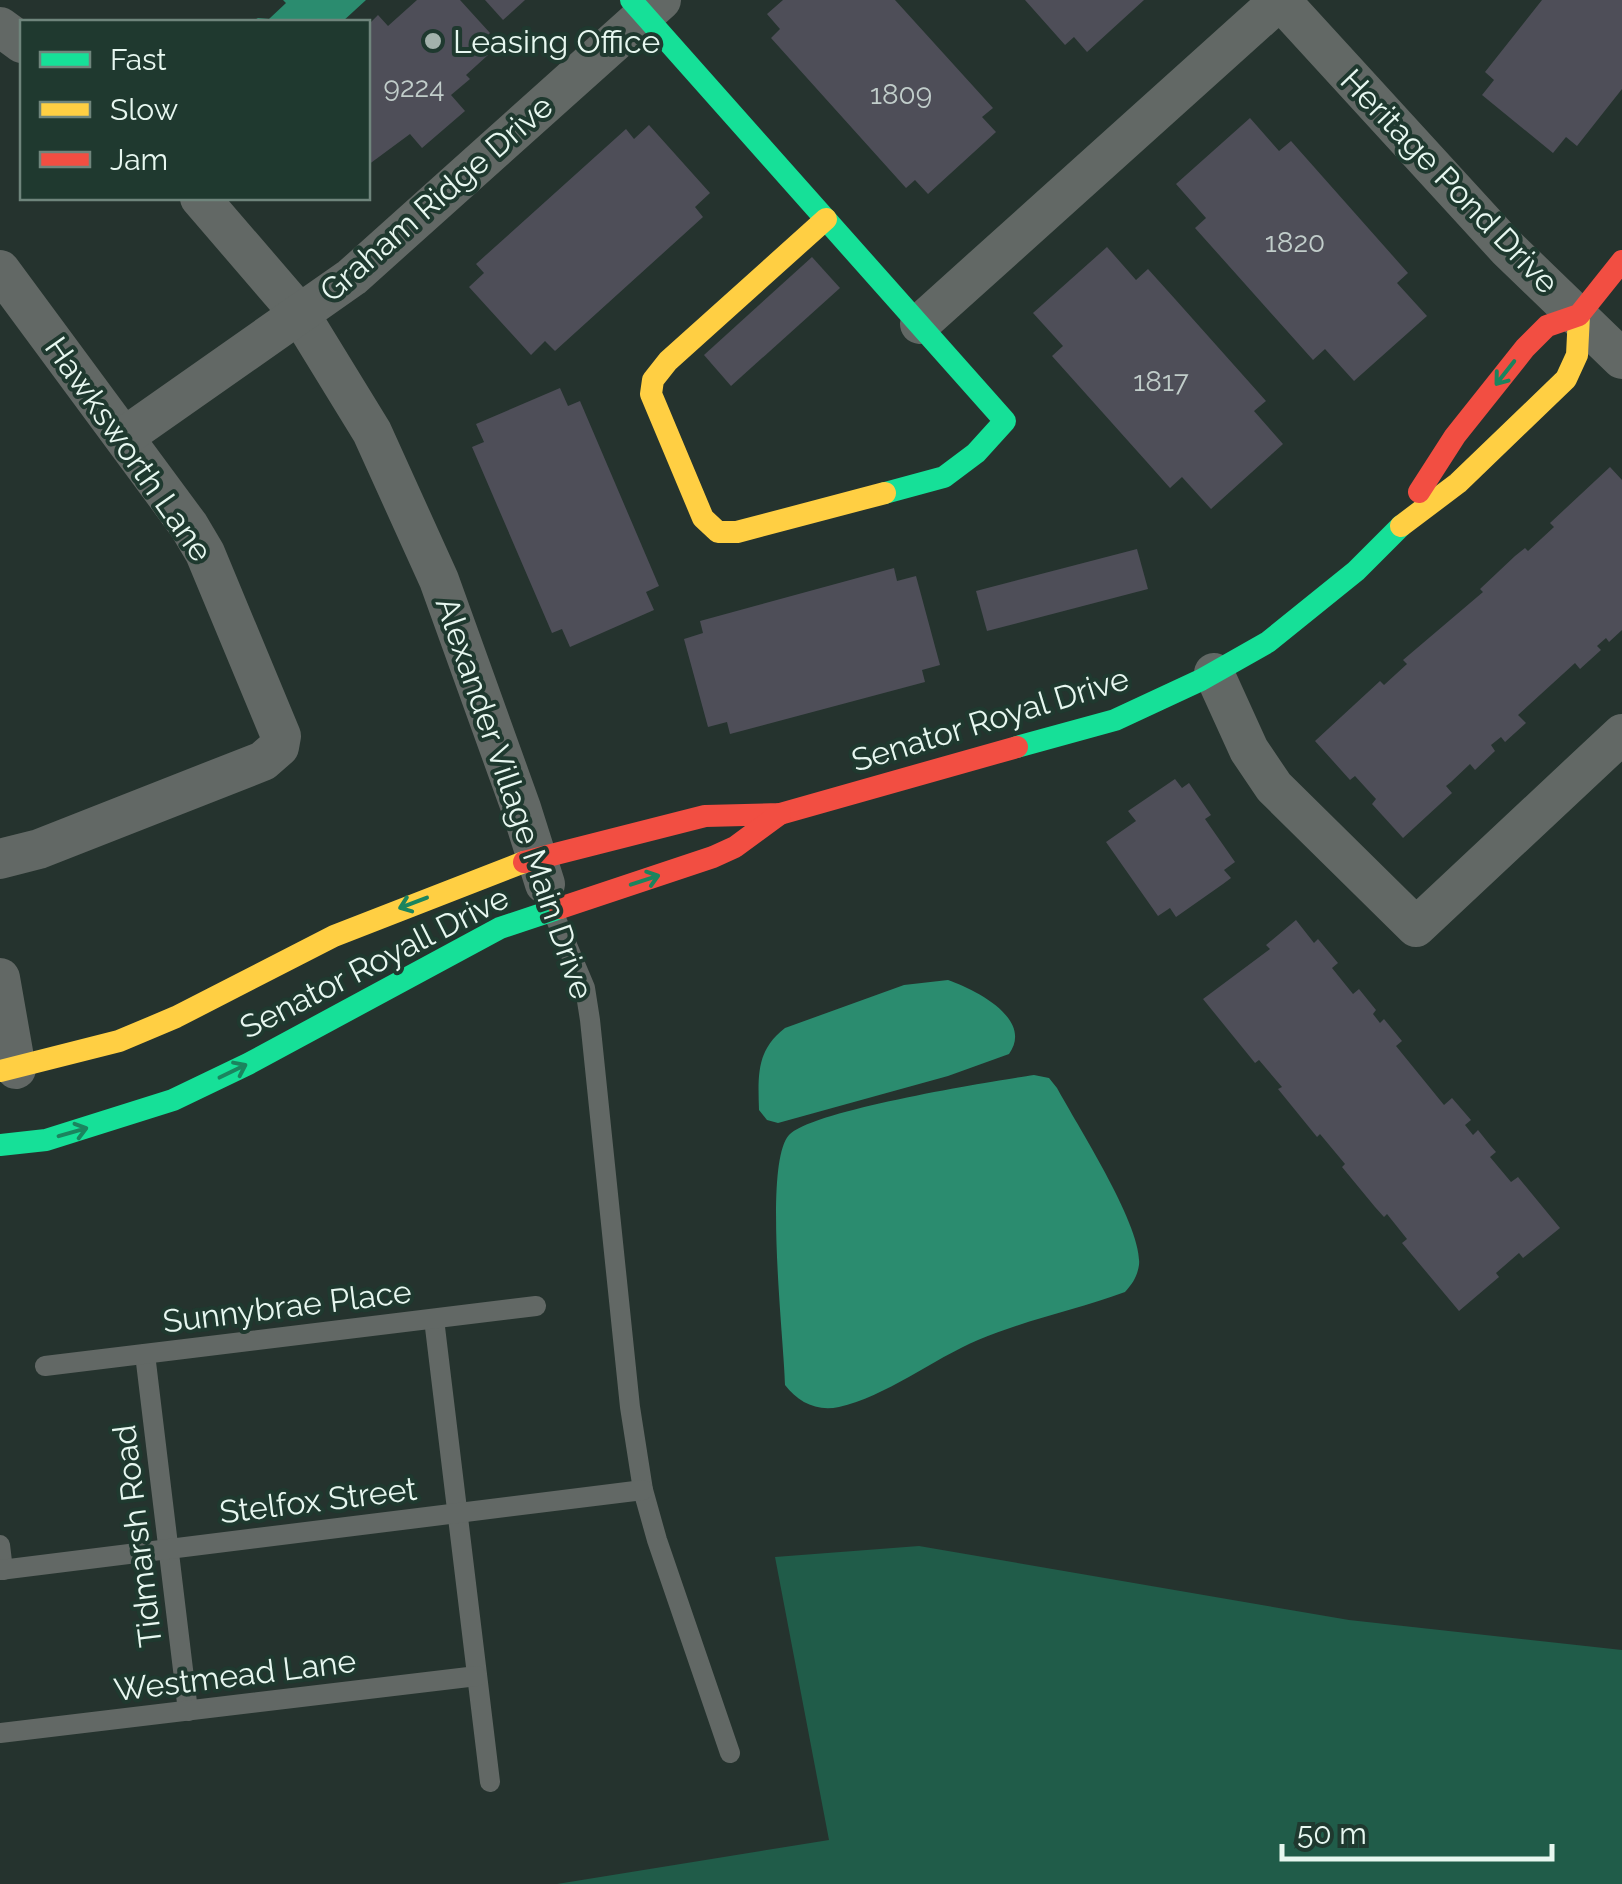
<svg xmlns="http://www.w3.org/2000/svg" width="1622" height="1884" font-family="Raleway,sans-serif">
	<rect width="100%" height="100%" fill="#25332e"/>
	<polygon fill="#205c49" points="919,1546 1349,1620 1622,1650 1622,1884 557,1884 829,1840 775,1557"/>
	<g fill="#2b8c6f">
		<polygon points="283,0 366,0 342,22 251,22 258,18 269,19 286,3"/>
		<path d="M 948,980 C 976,990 1034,1019 1009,1054 L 948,1076 L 778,1123 L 767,1120 L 759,1110 C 758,1076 756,1050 785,1028 L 904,985 Z"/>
		<path d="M 1034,1075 L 1049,1078 L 1057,1088 C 1077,1125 1143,1227 1139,1265 C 1137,1277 1133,1283 1125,1292 C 1076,1310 1025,1320 978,1340 C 933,1359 885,1397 839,1407 C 817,1412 798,1402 785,1385 C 784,1339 763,1164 789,1135 C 812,1110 994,1081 1034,1075 Z"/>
	</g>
	<g fill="#4e4e58">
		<polygon points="417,0 460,0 490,33 478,44 488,55 466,75 470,79 451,95 465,111 422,148 410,134 368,165 368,25 378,15 388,26"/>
		<polygon points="485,0 525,0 503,20"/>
		<polygon points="783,0 895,0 993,108 982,117 996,132 928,194 915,180 906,188 771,38 780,29 767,14"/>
		<polygon points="1025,0 1144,0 1087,52 1074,37 1065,45"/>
		<polygon points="1542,0 1622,0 1622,89 1577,146 1566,137 1553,153 1482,95 1494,80 1485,72"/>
		<polygon points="1250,118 1279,151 1291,141 1408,273 1397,283 1427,316 1354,381 1325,349 1313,360 1195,228 1206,218 1176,184"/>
		<polygon points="649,125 710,193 695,207 703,217 555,351 545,341 531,355 469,287 484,273 476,264 626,129 634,139"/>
		<polygon points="1107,247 1136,280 1148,269 1175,299 1266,401 1254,411 1283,444 1211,509 1182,477 1170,488 1146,461 1052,356 1063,346 1033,313"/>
		<polygon points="812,257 840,288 731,386 704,355"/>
		<polygon points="560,388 568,406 580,401 659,586 646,592 654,610 570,647 562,629 552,633 472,447 484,442 476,424"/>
		<polygon points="1610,467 1622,480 1622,630 1609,642 1606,638 1597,646 1601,650 1580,669 1575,663 1518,715 1526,723 1505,742 1501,737 1491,745 1495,751 1475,770 1470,764 1451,782 1446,786 1452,793 1403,838 1372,804 1376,799 1365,787 1355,776 1350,780 1315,741 1380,681 1384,685 1407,664 1403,660 1483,592 1480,589 1515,556 1525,548 1528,551 1554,527 1550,523"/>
		<polygon points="1137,549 1148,589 987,631 976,591"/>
		<polygon points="894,568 897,581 916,576 940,665 922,670 925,682 730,734 727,722 708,727 684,639 703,633 700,621"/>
		<polygon points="1175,779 1182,788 1189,783 1211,815 1205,819 1235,862 1224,870 1231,878 1223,884 1176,917 1170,908 1158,916 1106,842 1136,821 1128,811"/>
		<polygon points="1296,920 1314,943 1318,939 1338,963 1332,968 1353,994 1359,989 1376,1010 1373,1014 1380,1023 1384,1019 1402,1041 1396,1046 1444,1105 1452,1098 1471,1120 1465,1125 1473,1135 1478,1130 1490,1145 1496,1152 1490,1157 1511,1182 1518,1177 1560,1228 1523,1258 1519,1253 1496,1273 1499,1277 1459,1311 1402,1243 1407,1239 1387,1214 1384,1217 1375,1207 1342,1167 1345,1164 1320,1134 1317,1137 1278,1089 1282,1087 1259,1060 1255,1063 1203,999 1270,949 1266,945"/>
	</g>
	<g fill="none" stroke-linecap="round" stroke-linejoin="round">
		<g stroke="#626865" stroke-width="20">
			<polyline points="553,912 585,988 590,1020 630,1407 643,1490 657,1540 730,1753"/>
			<polyline points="434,1319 490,1782"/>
			<polyline points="145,1354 188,1711"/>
			<polyline points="45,1366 536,1306"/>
			<polyline points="0,1545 3,1570"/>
			<polyline points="0,1570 643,1490"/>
			<polyline points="0,1733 477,1676"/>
		</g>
		<g stroke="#626865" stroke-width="40">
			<polyline points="0,27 22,43"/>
			<polyline points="200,198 299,313 372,432 439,580 521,808 545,884"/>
			<polyline points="0,270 189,526 205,553 281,736 279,747 263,761 39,849 0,859"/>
			<polyline points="920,324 1280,0 1507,248 1622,359"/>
			<polyline points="124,437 352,277 661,0"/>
			<polyline points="1214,673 1249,750 1274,787 1416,927 1622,734"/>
			<polyline points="0,978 16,1069"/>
		</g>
		<g stroke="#16e098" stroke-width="22">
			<polyline points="631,0 1005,421 976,453 944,477 885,493"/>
			<polyline points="1017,747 1115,720 1201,680 1268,642 1356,571 1401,526"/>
			<polyline points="0,1145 46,1140 173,1100 248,1064 500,928 560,908"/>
		</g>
		<g stroke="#ffcf43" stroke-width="22">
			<polyline points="826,219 668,361 653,380 651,394 703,518 718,532 737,532 885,493"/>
			<polyline points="1401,526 1458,483 1566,379 1577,355 1579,315"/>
			<polyline points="0,1071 119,1041 176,1017 334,936 524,862"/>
		</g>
		<g stroke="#f24e42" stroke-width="22">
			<polyline points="1419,492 1455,436 1525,348 1547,326 1579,315 1622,261"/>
			<polyline points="524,862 705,816 780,814 1017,747"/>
			<polyline points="560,908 713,857 735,847 780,814"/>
		</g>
	</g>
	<defs><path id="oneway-shaft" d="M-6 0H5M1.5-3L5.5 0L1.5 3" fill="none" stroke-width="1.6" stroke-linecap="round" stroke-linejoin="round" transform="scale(2.5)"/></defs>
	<g stroke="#1b845e">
		<use href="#oneway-shaft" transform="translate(1505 373) rotate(128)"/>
		<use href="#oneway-shaft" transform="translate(645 880) rotate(-18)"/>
		<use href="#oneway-shaft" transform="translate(413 903) rotate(159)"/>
		<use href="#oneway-shaft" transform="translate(233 1071) rotate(-26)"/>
		<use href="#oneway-shaft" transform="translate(73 1132) rotate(-16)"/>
	</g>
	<circle fill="#a3b2ac" stroke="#1f392f" stroke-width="4" cx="433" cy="41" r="10"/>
	<g text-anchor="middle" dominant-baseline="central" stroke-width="8" stroke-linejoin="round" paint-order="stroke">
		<g font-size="28" fill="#c1cdca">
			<text x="414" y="87">9224</text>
			<text x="901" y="94">1809</text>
			<text x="1295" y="242">1820</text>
			<text x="1161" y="381">1817</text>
		</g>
		<g font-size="32" fill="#e7f7f0" stroke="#1f392f" text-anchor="start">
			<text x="453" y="41">Leasing Office</text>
		</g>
		<g font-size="32" fill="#e7f7f0" stroke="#1f392f">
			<text transform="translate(1450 181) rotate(46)">Heritage Pond Drive</text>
			<text transform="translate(436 198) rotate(-41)">Graham Ridge Drive</text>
			<text transform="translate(129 449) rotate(55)">Hawksworth Lane</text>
			<text transform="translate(990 719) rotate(-17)">Senator Royal Drive</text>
			<text transform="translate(515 798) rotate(71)">Alexander Village Main Drive</text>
			<text transform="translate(374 962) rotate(-27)">Senator Royall Drive</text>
			<text transform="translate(287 1306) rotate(-7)">Sunnybrae Place</text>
			<text transform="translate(318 1500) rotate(-7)">Stelfox Street</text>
			<text transform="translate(137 1536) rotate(-97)">Tidmarsh Road</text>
			<text transform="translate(235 1675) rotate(-7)">Westmead Lane</text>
		</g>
	</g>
	<rect x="20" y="20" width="350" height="180" fill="#1f392f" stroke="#6f857c" stroke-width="2.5"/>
	<rect x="40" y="52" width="50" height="15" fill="#16e098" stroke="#6f857c" stroke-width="2.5"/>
	<text x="110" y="70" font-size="30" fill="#e7f7f0">Fast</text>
	<rect x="40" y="102" width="50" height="15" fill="#ffcf43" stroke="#6f857c" stroke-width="2.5"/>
	<text x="110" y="120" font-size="30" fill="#e7f7f0">Slow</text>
	<rect x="40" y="152" width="50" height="15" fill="#f24e42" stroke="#6f857c" stroke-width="2.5"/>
	<text x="110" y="170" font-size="30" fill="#e7f7f0">Jam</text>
	<path d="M1282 1844v15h270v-15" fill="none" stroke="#e7f7f0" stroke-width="5"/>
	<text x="1297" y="1844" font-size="30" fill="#e7f7f0" stroke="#1f392f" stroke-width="8" paint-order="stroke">50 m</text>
</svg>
